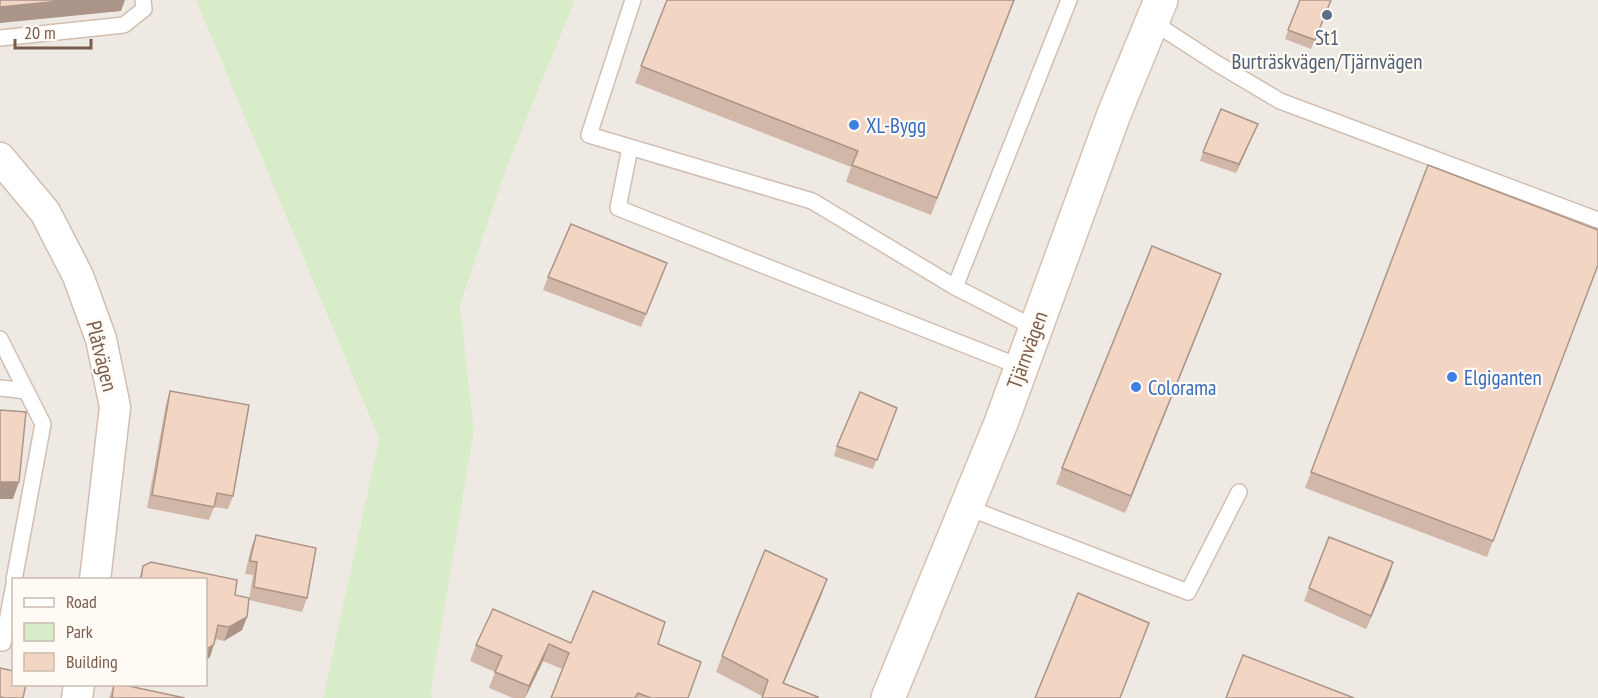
<svg xmlns="http://www.w3.org/2000/svg" width="1598" height="698" font-family="'PT Sans Narrow',sans-serif">
	<rect width="100%" height="100%" fill="#fdf6ec"/>
	<g fill="#efe9e4" fill-rule="evenodd">
		<path d="M 0,0 L 196,0 L 379,439 L 323,698 L 0,698 ZM 14,580 L 206,580 L 206,684 L 14,684 Z"/>
		<polygon points="575,0 1598,0 1598,698 432,698 431,691 474,430 460,307 505,172"/>
	</g>
	<polygon fill="#d8ecc9" points="196,0 575,0 505,172 460,306 474,430 431,691 432,698 323,698 379,439"/>
	<g fill="none" stroke-linecap="round" stroke-linejoin="round">
		<g stroke="#d1beb0" stroke-width="18">
			<g id="lane">
				<polyline points="633,0 589,135 812,201 955,287 1035,328"/>
				<polyline points="1153,20 1168,32 1216,63 1280,101 1598,220"/>
				<polyline points="0,38 124,25 144,9 143,0"/>
				<polyline points="630,148 618,208 1021,367"/>
				<polyline points="955,287 1069,0"/>
				<polyline points="0,339 43,424 14,580"/>
				<polyline points="0,388 26,391"/>
				<polyline points="966,507 1188,592 1239,492"/>
				<polyline points="0,643 3,643 14,584"/>
			</g>
		</g>
		<g stroke="#d1beb0" stroke-width="33">
			<g id="street">
				<polyline points="0,158 45,212 78,276 101,339 115,407 95,580"/>
				<polyline points="77,698 79,684"/>
			</g>
		</g>
		<g stroke="#d6c0b0" stroke-width="36">
			<polyline id="secondary" points="888,698 1001,423 1114,114 1161,0"/>
		</g>
		<use href="#lane" stroke="#fff" stroke-width="15"/>
		<use href="#street" stroke="#fff" stroke-width="30"/>
		<use href="#secondary" stroke="#fff" stroke-width="33"/>
	</g>
	<g fill="#d1b7a8">
		<polygon points="667,0 1014,0 931,215 846,182 851,167 635,83"/>
		<polygon points="1300,0 1331,0 1311,49 1285,39"/>
		<polygon points="1258,124 1236,173 1200,161 1203,152"/>
		<polygon points="1428,165 1598,265 1487,557 1305,488"/>
		<polygon points="662,276 641,327 543,290 548,277"/>
		<polygon points="1215,290 1125,513 1056,484 1062,468"/>
		<polygon points="170,391 233,496 228,509 214,507 209,520 147,508 166,404"/>
		<polygon points="897,408 873,469 834,456 837,446"/>
		<polygon points="256,535 307,598 302,612 249,600 253,575 245,574 251,548"/>
		<polygon points="151,562 237,580 235,595 249,598 247,617 242,630 224,641 215,639 210,657 206,660 206,579 139,579 143,566"/>
		<polygon points="1389,576 1366,629 1304,601 1309,588"/>
		<polygon points="821,596 784,683 762,696 716,672 722,656"/>
		<polygon points="571,643 658,644 688,698 551,698 562,669 543,661 525,698 513,698 489,688 495,672 470,661 476,645"/>
		<polygon points="114,684 185,698 109,698"/>
	</g>
	<g fill="#aa9588">
		<polygon points="71,0 125,0 121,11 0,23 0,7"/>
		<polygon points="1258,124 1254,133 1236,173 1239,164"/>
		<polygon points="1221,274 1215,290 1125,513 1131,496"/>
		<polygon points="0,482 19,482 13,499 0,499"/>
		<polygon points="1393,562 1389,576 1366,629 1371,616"/>
		<polygon points="827,579 821,596 777,698 783,683"/>
		<polygon points="247,617 242,630 224,641 229,627"/>
		<polygon points="214,644 210,657 206,660 209,648"/>
		<polygon points="549,644 543,661 525,698 529,686"/>
	</g>
	<g fill="#f3d5c3" stroke="#aa9588" stroke-width="1.5">
		<polygon points="0,0 71,0 0,7"/>
		<polygon points="667,0 1014,0 937,198 852,165 858,151 641,66"/>
		<polygon points="1300,0 1331,0 1315,40 1288,30"/>
		<polygon points="1221,109 1258,124 1239,164 1203,152"/>
		<polygon points="1428,165 1598,230 1598,265 1493,541 1311,472"/>
		<polygon points="571,224 667,263 646,314 548,277"/>
		<polygon points="1152,246 1221,274 1131,496 1062,468"/>
		<polygon points="170,391 249,405 233,496 217,493 214,507 152,495"/>
		<polygon points="860,392 897,408 877,460 837,446"/>
		<polygon points="0,410 26,412 19,482 0,482"/>
		<polygon points="256,535 316,548 307,598 254,587 257,562 250,561"/>
		<polygon points="1329,537 1393,562 1371,616 1309,588"/>
		<polygon points="765,550 827,579 783,683 818,697 818,698 762,698 768,680 722,656"/>
		<polygon points="151,562 237,580 235,595 249,598 247,617 229,627 218,625 214,644 209,648 206,647 206,579 141,579 143,566"/>
		<polygon points="593,591 665,622 658,644 701,662 688,698 651,698 638,693 635,698 551,698 569,653 549,644 529,686 495,672 502,656 476,645 493,609 571,643"/>
		<polygon points="1078,593 1149,623 1120,698 1035,698"/>
		<polygon points="1243,655 1354,698 1226,698"/>
		<polygon points="0,668 14,671 14,684 26,684 23,698 6,698 0,697"/>
		<polygon points="114,684 119,684 185,698 112,698"/>
	</g>
	<circle fill="#5c6f8a" stroke="#fffaf3" stroke-width="2" cx="1327" cy="15" r="6"/>
	<g fill="#3f7fe0" stroke="#fffaf3" stroke-width="2">
		<circle cx="854" cy="125" r="6"/>
		<circle cx="1452" cy="377" r="6"/>
		<circle cx="1136" cy="387" r="6"/>
	</g>
	<g text-anchor="middle" dominant-baseline="central" stroke-width="4.5" stroke-linejoin="round" paint-order="stroke">
		<g font-size="21" fill="#4e5e75" stroke="#fffaf3">
			<text x="1327" y="37">St1<tspan x="1327" dy="24">Burträskvägen/Tjärnvägen</tspan></text>
		</g>
		<g font-size="21" fill="#366cbe" stroke="#fffaf3" text-anchor="start">
			<text x="866" y="125">XL-Bygg</text>
			<text x="1464" y="377">Elgiganten</text>
			<text x="1148" y="387">Colorama</text>
		</g>
		<g font-size="21" fill="#7a5c4d" stroke="#fffaf3">
			<text transform="translate(1027 350) rotate(-70)">Tjärnvägen</text>
			<text transform="translate(102 356) rotate(76)">Plåtvägen</text>
		</g>
	</g>
	<rect x="12" y="578" width="195" height="108" fill="#fffaf3" stroke="#cabbb1" stroke-width="1.5"/>
	<rect x="24" y="598" width="30" height="9" fill="#ffffff" stroke="#cabbb1" stroke-width="1.5"/>
	<text x="66" y="608" font-size="18" fill="#7a5c4d">Road</text>
	<rect x="24" y="623" width="30" height="18" fill="#d8ecc9" stroke="#cabbb1" stroke-width="1.5"/>
	<text x="66" y="638" font-size="18" fill="#7a5c4d">Park</text>
	<rect x="24" y="653" width="30" height="18" fill="#f3d5c3" stroke="#cabbb1" stroke-width="1.5"/>
	<text x="66" y="668" font-size="18" fill="#7a5c4d">Building</text>
	<path d="M15 39v9h76v-9" fill="none" stroke="#7a5c4d" stroke-width="3"/>
	<text x="24" y="39" font-size="18" fill="#7a5c4d" stroke="#fffaf3" stroke-width="4.5" paint-order="stroke">20 m</text>
</svg>
